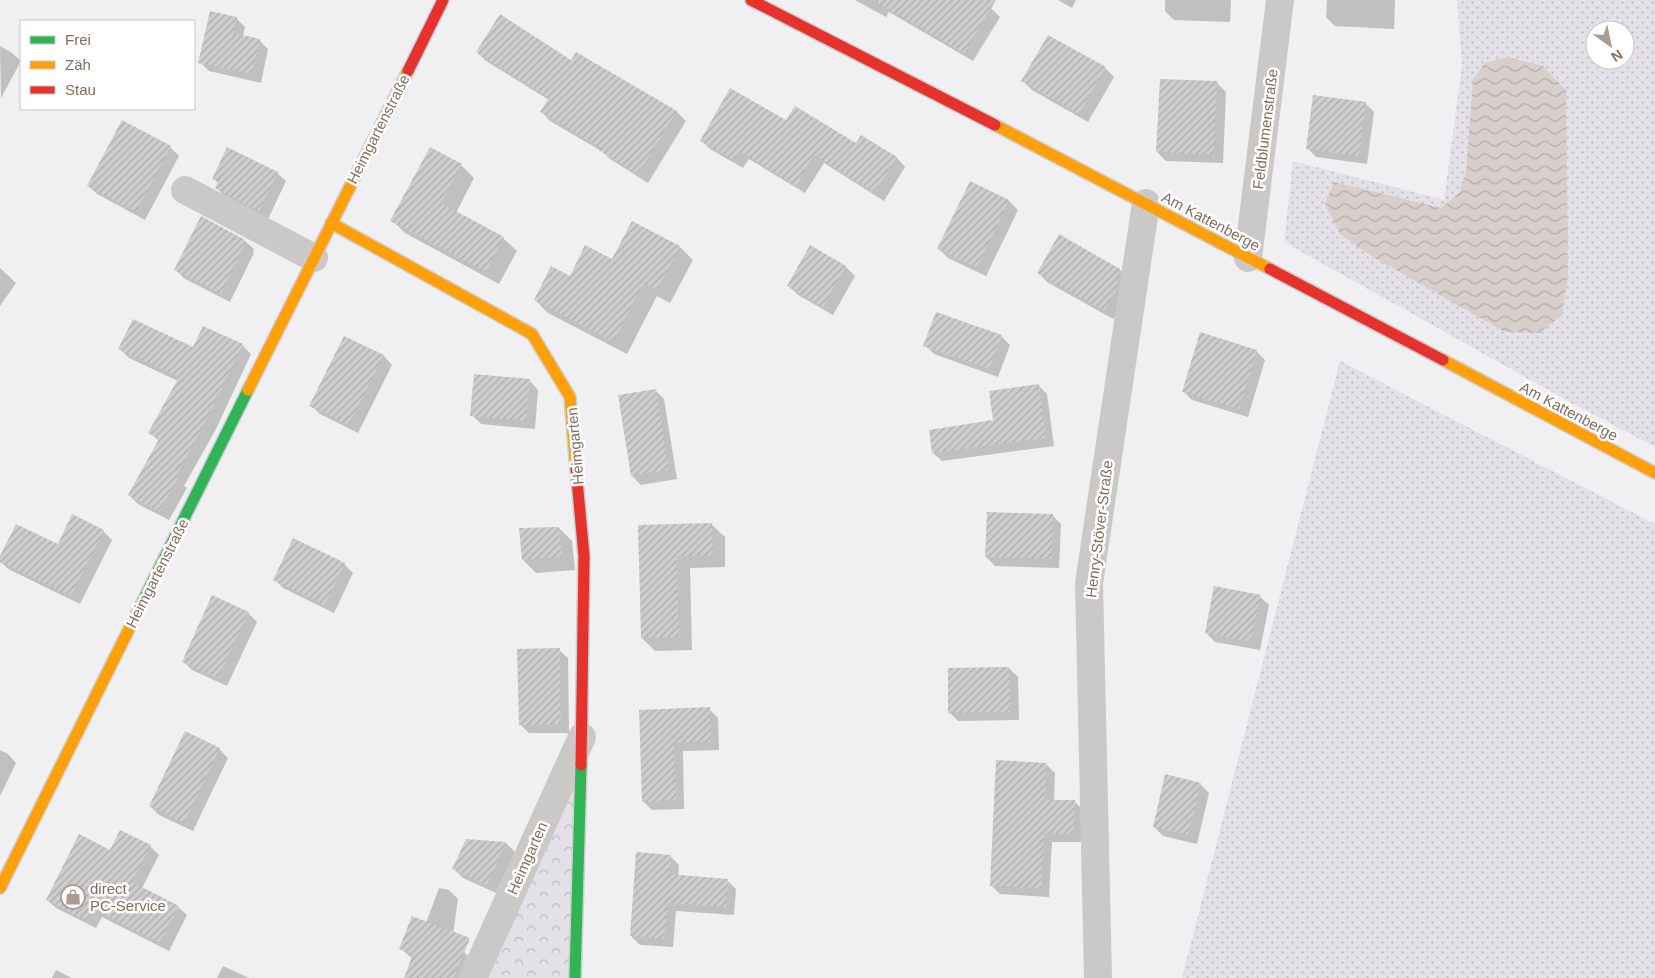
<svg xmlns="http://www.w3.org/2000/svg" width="1655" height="978" font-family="Helvetica,sans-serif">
	<defs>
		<pattern id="grass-dots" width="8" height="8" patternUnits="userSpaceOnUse" patternTransform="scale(1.25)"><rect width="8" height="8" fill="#e3e0e8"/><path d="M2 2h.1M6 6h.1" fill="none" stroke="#bebabf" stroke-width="1.8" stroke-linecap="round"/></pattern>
		<pattern id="forest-crowns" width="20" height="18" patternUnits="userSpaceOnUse" patternTransform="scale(1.25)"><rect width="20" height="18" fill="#e3e0e8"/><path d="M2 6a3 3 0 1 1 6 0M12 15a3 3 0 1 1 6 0" fill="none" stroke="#bebabf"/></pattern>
		<pattern id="water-waves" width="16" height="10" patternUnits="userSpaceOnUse" patternTransform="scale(1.25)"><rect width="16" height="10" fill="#d8cecc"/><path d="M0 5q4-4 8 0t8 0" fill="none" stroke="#b5aba9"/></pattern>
		<pattern id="building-hatch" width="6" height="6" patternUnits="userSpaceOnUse" patternTransform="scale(1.25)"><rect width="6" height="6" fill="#cecccd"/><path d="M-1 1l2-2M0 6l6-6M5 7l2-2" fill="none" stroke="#adaaaa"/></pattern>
	</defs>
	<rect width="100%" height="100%" fill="#f0f0f3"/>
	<g fill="url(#grass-dots)" fill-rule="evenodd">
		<path d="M 1457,0 L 1655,0 L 1655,447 L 1566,400 L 1284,242 L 1293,161 L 1444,200 L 1462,65 ZM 1595,30 L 1625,30 L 1625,60 L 1595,60 Z"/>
		<polygon points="1340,361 1655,524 1655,978 1182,978"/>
	</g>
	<polygon fill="url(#forest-crowns)" points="582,737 575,978 473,978"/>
	<polygon fill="url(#water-waves)" points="1507,57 1543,66 1566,90 1568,276 1562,315 1539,333 1505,332 1373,257 1340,234 1325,204 1334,182 1441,208 1459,193 1466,172 1473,80 1485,63"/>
	<g fill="#0003">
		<polygon points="855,0 977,0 991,8 1000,17 973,61 889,12 886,17"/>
		<polygon points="1058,0 1076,0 1072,8"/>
		<polygon points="1165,0 1231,0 1230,22 1174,20 1165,11"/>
		<polygon points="1327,0 1395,0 1394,29 1335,26 1326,17"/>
		<polygon points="236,18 245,27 243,36 259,40 268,49 261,83 209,71 200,62"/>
		<polygon points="0,46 12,53 21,61 1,98"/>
		<polygon points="477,52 572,62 577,53 677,112 686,121 648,183 610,159 603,152 550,121 542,112 549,100 486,61"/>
		<polygon points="1105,68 1114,77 1088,122 1032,90 1023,81"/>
		<polygon points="1217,83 1226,92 1223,163 1166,161 1157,152"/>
		<polygon points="1365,103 1374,112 1367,164 1316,157 1307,148"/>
		<polygon points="786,122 856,145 861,136 897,158 905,167 884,201 824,163 805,193 749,159 743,168 710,149 701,140"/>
		<polygon points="170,147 179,156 145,220 97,194 88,185"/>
		<polygon points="461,165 474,178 456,213 503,238 517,251 499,284 405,233 392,220"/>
		<polygon points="277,173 286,181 268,219 225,197 217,188 219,184 213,178"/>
		<polygon points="971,183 1009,201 1018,210 986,276 948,258 939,249"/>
		<polygon points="633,223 680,247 693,260 670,303 657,296 627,354 548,313 535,300 570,277 613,261"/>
		<polygon points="245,241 254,249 253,252 254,253 230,302 185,279 176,270"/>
		<polygon points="811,247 846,267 855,276 833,315 798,295 789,286"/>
		<polygon points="0,268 16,283 0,306"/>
		<polygon points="1120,270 1129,279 1126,298 1113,319 1047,282 1039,273"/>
		<polygon points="1001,336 1010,345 998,377 934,354 925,345"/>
		<polygon points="345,337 384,356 392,365 358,433 320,414 311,405"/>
		<polygon points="242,345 251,354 216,429 184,486 187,488 169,520 138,504 129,495 159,441 150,433 178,381 129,358 120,349 194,349"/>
		<polygon points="1256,351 1265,360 1248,417 1192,400 1183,391"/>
		<polygon points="530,381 538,390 535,429 481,424 472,415"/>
		<polygon points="1038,385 1047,394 1054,446 942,461 933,453 994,421"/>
		<polygon points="655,390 664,399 677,479 641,485 632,476 619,396"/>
		<polygon points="1052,515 1061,524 1059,568 995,566 986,557"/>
		<polygon points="711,524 725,537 725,567 690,568 692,650 655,651 642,638 639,526"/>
		<polygon points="559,528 572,541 575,570 536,573 523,560"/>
		<polygon points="103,531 112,540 80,604 8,569 0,561 0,559 58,546"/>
		<polygon points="344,564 353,573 334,613 283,588 274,579"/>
		<polygon points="1260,597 1269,605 1260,650 1215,642 1206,633"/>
		<polygon points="248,613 257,622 227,686 192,670 183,661"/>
		<polygon points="559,650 568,658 569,733 529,733 520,724"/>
		<polygon points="1009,668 1018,677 1019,720 958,721 950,713"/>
		<polygon points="709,709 718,718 719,750 683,751 684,809 652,810 643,801 641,711"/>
		<polygon points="219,749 228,758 193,831 159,815 150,806"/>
		<polygon points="0,750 8,754 16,763 0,796"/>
		<polygon points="1046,764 1055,773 1054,801 1074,801 1083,810 1082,842 1052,842 1049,897 1000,894 992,886"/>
		<polygon points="1200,784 1209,793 1197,844 1163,836 1154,827"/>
		<polygon points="467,840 506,843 515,852 496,893 463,878 454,869"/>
		<polygon points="150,846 159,855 142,888 178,907 187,915 169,951 102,917 96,928 56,908 47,900 110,852"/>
		<polygon points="670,856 679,865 678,876 727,880 736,889 734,915 676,911 673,947 640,945 631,936"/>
		<polygon points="439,888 449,890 458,899 451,949 464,952 473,961 466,978 405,978 413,959 401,949 426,923"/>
		<polygon points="223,966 249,978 217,978"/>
		<polygon points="56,970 72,978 52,978"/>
	</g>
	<g fill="url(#building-hatch)">
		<polygon points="873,0 996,0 964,53"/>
		<polygon points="210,11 237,17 233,33 260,39 252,74 198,63"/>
		<polygon points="500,14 571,60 576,52 677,111 638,175 599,150 601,148 540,112 549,98 476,52"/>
		<polygon points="1048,35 1106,67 1079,114 1021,81"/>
		<polygon points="1160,79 1217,81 1214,155 1156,152"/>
		<polygon points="730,88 786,120 795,106 856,143 861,135 897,157 875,193 814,155 796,186 739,151 734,160 700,141"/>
		<polygon points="1313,95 1366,102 1359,156 1306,149"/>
		<polygon points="122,120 171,146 136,212 87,186"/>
		<polygon points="227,147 278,172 259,211 215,188 218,182 212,179"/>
		<polygon points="430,147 462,164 441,203 504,237 486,272 390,221"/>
		<polygon points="970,181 1009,200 977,268 937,249"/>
		<polygon points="201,216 245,240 244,242 246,243 221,294 174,270"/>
		<polygon points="632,221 680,246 657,291 644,283 613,342 534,300 551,266 570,276 585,245 612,259"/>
		<polygon points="1059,234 1120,269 1117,289 1104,311 1037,273"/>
		<polygon points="810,245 846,266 823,307 787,286"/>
		<polygon points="936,312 1002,335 989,369 923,346"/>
		<polygon points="133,319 193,347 203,326 243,344 207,419 176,476 178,478 159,512 128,495 159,439 148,433 179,377 118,349"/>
		<polygon points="1200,332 1257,350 1239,409 1182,392"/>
		<polygon points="344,336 384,355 349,425 309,406"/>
		<polygon points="474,374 530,379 526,421 470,416"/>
		<polygon points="1039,384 1046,438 932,453 929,430 993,420 989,391"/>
		<polygon points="656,389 669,470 631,476 618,395"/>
		<polygon points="987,512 1053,514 1051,559 985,557"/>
		<polygon points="72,514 104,530 71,596 0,562 0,556 16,524 58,544"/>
		<polygon points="712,523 713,555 677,556 679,637 641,638 638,525"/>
		<polygon points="559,527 562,557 522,560 519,528"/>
		<polygon points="293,538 345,563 325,605 273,580"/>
		<polygon points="1214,586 1261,595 1251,642 1205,633"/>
		<polygon points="212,595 249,612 218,678 182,662"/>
		<polygon points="560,648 561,724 519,725 517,649"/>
		<polygon points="1009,667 1010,712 948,713 948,668"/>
		<polygon points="710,707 711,742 674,743 676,800 642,802 639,710"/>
		<polygon points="185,731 220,748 184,823 149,806"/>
		<polygon points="996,760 1047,763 1045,800 1075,800 1074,834 1044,833 1041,888 990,886"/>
		<polygon points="1165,774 1201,783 1188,835 1153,827"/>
		<polygon points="120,830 151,845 132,882 179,906 160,943 93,909 87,921 46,900 79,834 110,850"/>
		<polygon points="466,839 506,842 487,885 452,869"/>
		<polygon points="636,852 671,855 669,874 728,879 726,907 668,903 664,939 630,936"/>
		<polygon points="412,916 470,938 454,978 404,978 413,954 399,949"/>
	</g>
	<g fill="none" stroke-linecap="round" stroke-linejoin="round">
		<g stroke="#cfcece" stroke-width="14">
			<g id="fast">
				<polyline points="140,607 248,390"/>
				<polyline points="575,978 581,765"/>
			</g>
		</g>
		<g stroke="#cfcece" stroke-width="14">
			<g id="slow">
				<polyline points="995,125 1270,269"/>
				<polyline points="331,223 532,334 570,397 576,469"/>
				<polyline points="1443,360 1655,473"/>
				<polyline points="248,390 408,71"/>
				<polyline points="0,888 140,607"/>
			</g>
		</g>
		<g stroke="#cfcece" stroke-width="14">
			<g id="jam">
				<polyline points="751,0 995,125"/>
				<polyline points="408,71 443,0"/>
				<polyline points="1270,269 1443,360"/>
				<polyline points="576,469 584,556 581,765"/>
			</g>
		</g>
		<g stroke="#cbc9c8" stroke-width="28">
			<polyline points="185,190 314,258"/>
			<polyline points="1248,258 1280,0"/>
			<polyline points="473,978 582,737"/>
			<polyline points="1098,978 1089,583 1146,203"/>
		</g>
		<use href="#fast" stroke="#30b455" stroke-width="11"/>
		<use href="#slow" stroke="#ff9f0a" stroke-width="11"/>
		<use href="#jam" stroke="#e5322d" stroke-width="11"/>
	</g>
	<defs>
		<g id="shop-ring" transform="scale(1.25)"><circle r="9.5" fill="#fff" stroke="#aa9b93" stroke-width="1.5"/><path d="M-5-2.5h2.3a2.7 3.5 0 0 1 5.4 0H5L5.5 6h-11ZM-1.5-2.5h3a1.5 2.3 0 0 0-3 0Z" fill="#aa9b93"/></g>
	</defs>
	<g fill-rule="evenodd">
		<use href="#shop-ring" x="73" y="897"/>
	</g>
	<g text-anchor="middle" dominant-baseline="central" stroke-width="5" stroke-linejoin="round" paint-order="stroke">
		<g font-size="15" fill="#846d60" stroke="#fff">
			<text transform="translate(378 129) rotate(-63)">Heimgartenstraße</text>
			<text transform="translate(1265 129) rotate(-83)">Feldblumenstraße</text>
			<text transform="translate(1211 221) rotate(28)">Am Kattenberge</text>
			<text transform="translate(1569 411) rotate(28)">Am Kattenberge</text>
			<text transform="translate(575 446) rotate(-95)">Heimgarten</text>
			<text transform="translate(1099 529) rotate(-83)">Henry-Stöver-Straße</text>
			<text transform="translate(157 573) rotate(-63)">Heimgartenstraße</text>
			<text transform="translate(527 858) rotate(-66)">Heimgarten</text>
		</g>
		<g font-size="15" fill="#846d60" stroke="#fff" text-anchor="start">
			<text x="90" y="888">direct<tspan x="90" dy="17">PC-Service</tspan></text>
		</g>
	</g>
	<rect x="20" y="20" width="175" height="90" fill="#ffffff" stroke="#cec5bf"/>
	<rect x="30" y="36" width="25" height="8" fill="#30b455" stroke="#cec5bf"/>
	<text x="65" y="45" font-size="15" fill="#846d60">Frei</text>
	<rect x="30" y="61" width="25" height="8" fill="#ff9f0a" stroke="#cec5bf"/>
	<text x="65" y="70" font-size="15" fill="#846d60">Zäh</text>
	<rect x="30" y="86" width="25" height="8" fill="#e5322d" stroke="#cec5bf"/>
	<text x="65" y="95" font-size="15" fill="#846d60">Stau</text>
	<g transform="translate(1610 45) rotate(147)"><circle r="24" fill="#ffffff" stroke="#cec5bf"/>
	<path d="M0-4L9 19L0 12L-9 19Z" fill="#aa9b93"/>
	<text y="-8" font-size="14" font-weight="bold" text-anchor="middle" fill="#846d60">N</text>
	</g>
</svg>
